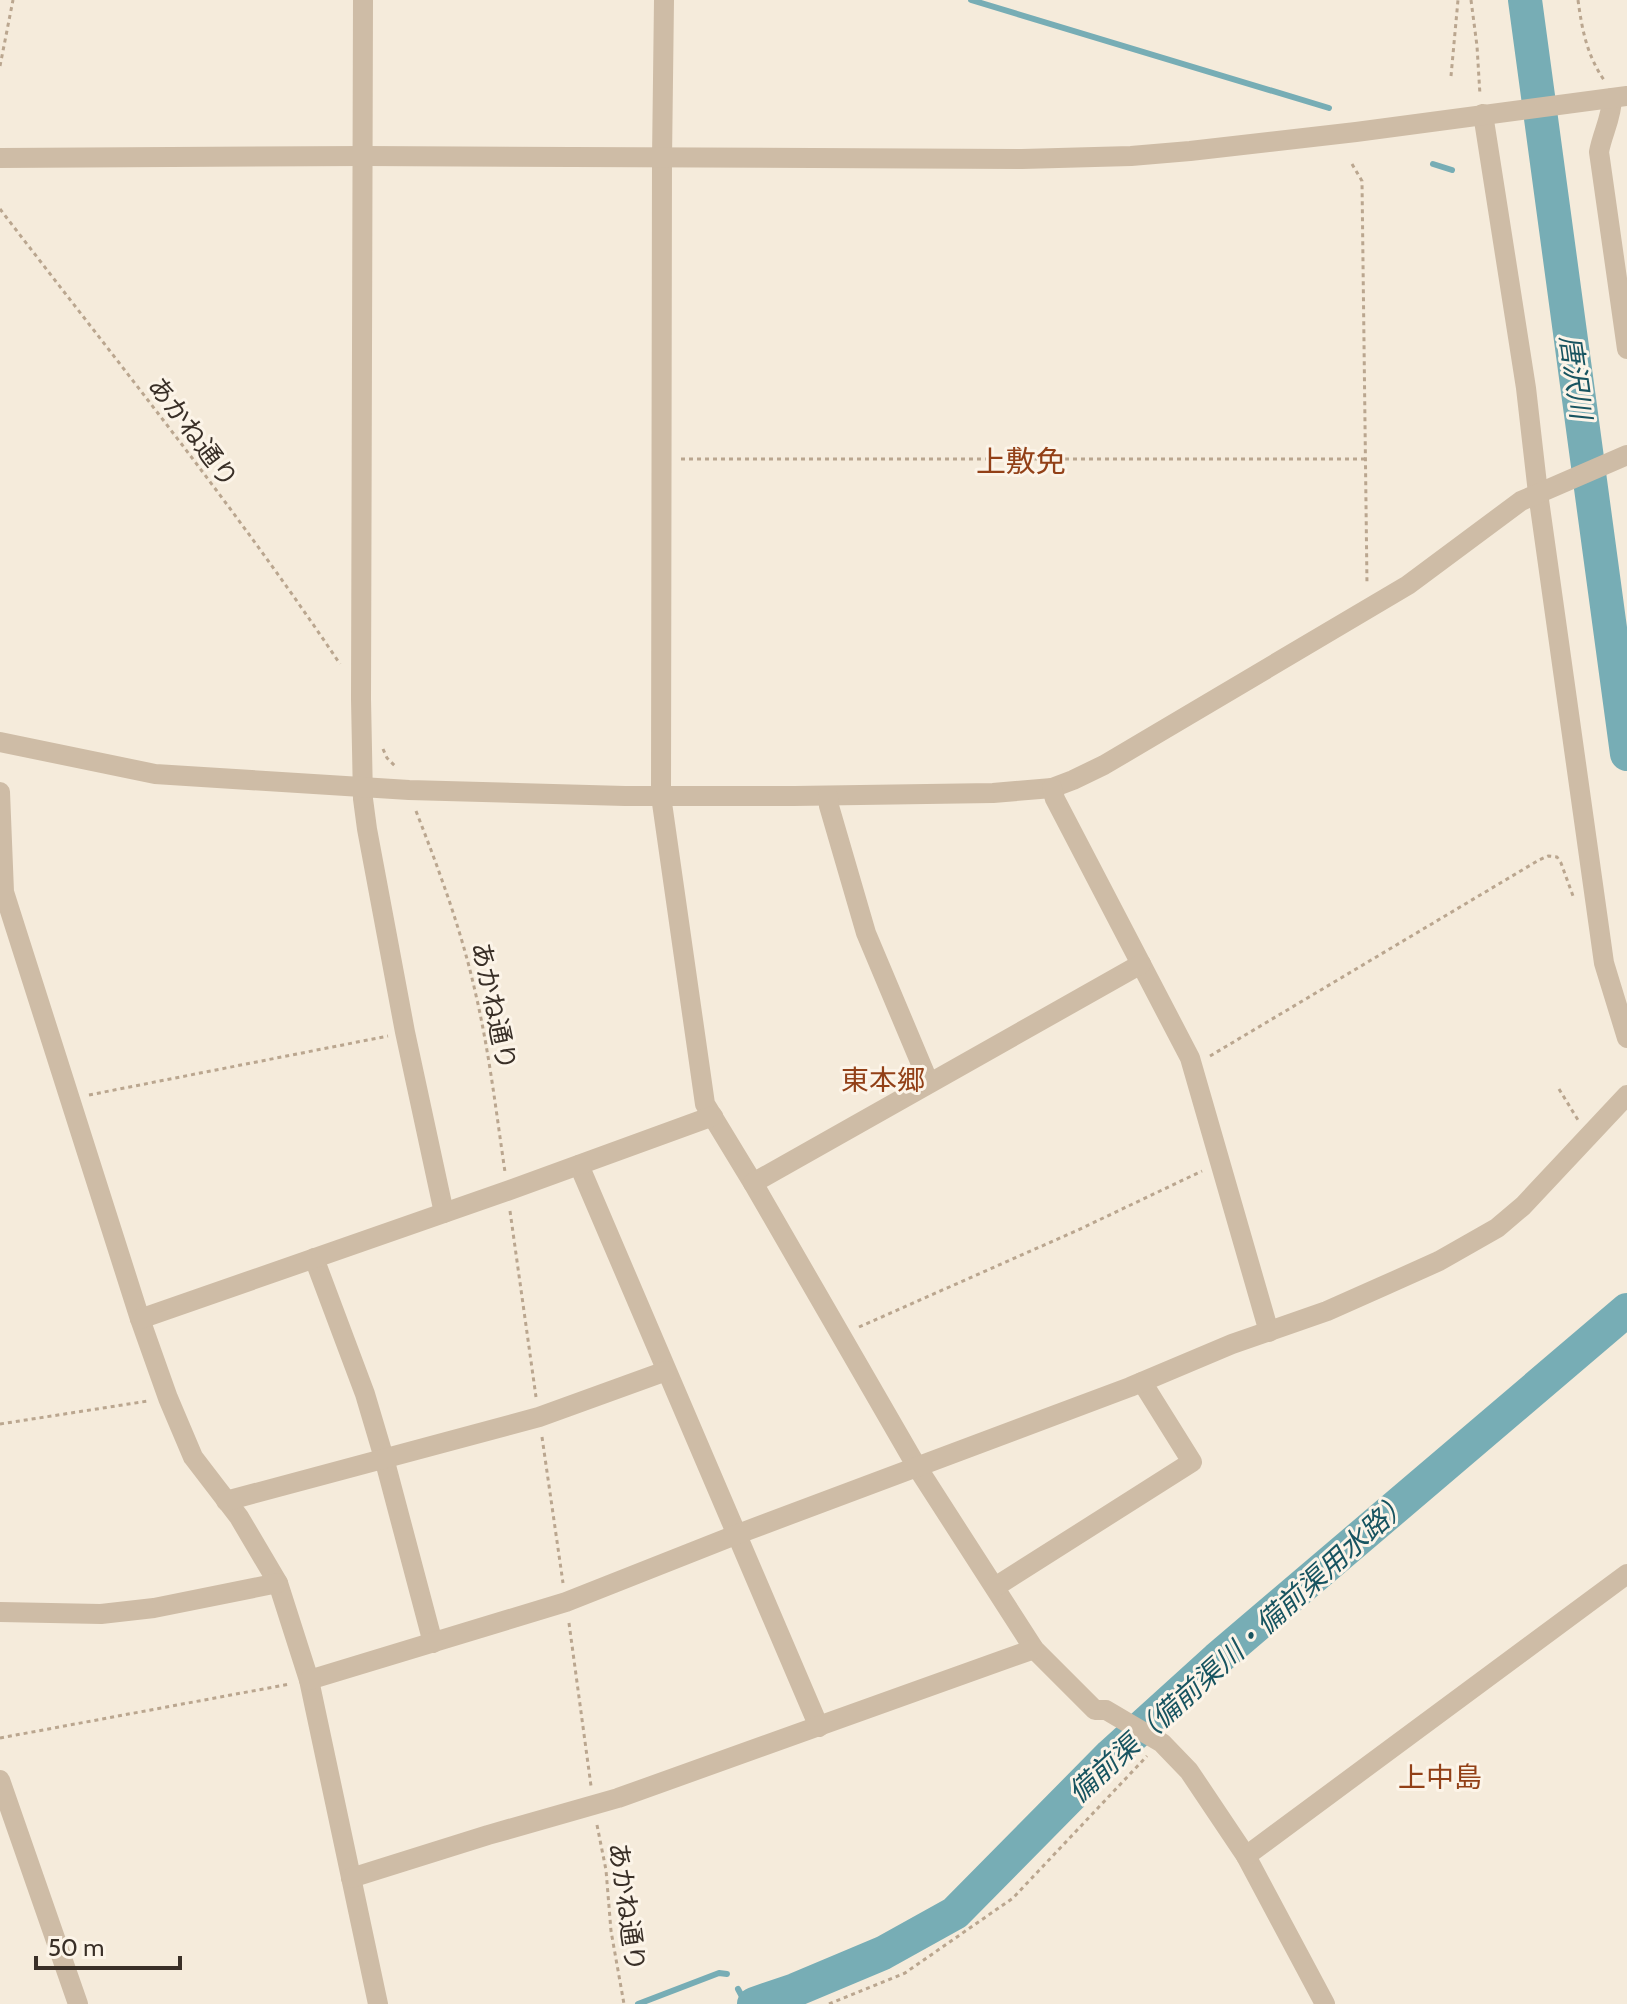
<svg xmlns="http://www.w3.org/2000/svg" width="1627" height="2004" font-family="Cabin,'Noto Sans JP',sans-serif">
	<rect width="100%" height="100%" fill="#f5ebdb"/>
	<g fill="none" stroke-linecap="round" stroke-linejoin="round">
		<g stroke="#77adb5" stroke-width="6">
			<polyline points="971,0 1329,108"/>
			<polyline points="1433,164 1452,170"/>
			<polyline points="738,1989 746,2004"/>
			<polyline points="638,2004 719,1973 727,1974"/>
		</g>
		<g stroke="#77adb5" stroke-width="34">
			<polyline points="1525,0 1627,754"/>
			<polyline points="754,2004 795,1990 883,1953 955,1913 1111,1755 1217,1659 1627,1310"/>
		</g>
		<g stroke="#baa68f" stroke-width="3" stroke-dasharray="4 4" stroke-linecap="butt">
			<polyline points="1471,0 1477,46 1480,95"/>
			<path d="M 1578,0 C 1582,30 1587,55 1604,80"/>
			<polyline points="0,66 13,0"/>
			<polyline points="1451,76 1458,0"/>
			<polyline points="1352,164 1362,181 1367,585"/>
			<path d="M 0,209 C 115,359 235,507 340,664"/>
			<polyline points="681,459 1365,459"/>
			<polyline points="383,749 387,758 397,768"/>
			<path d="M 416,811 C 439,870 461,929 475,991 C 489,1050 496,1111 505,1172"/>
			<polyline points="1210,1056 1539,860 1548,856 1557,857 1561,863 1573,896"/>
			<polyline points="1559,1089 1578,1120"/>
			<polyline points="89,1095 388,1036"/>
			<polyline points="510,1211 536,1397"/>
			<polyline points="859,1327 1078,1230 1202,1171"/>
			<polyline points="0,1424 148,1401"/>
			<polyline points="542,1437 563,1583"/>
			<polyline points="569,1623 591,1786"/>
			<polyline points="0,1738 290,1684"/>
			<polyline points="597,1825 606,1870 611,1931 624,2004"/>
			<polyline points="829,2004 905,1973 1013,1898 1147,1756"/>
		</g>
		<g stroke="#cebca6" stroke-width="20">
			<polyline points="363,0 361,699 363,799 367,829 405,1032 444,1213"/>
			<polyline points="664,0 662,159 661,796 705,1104 753,1183 917,1467 1034,1649 1095,1710 1106,1710 1162,1743 1189,1771 1246,1856 1325,2004"/>
			<path d="M 1612,98 C 1612,117 1602,134 1599,152 L 1627,349"/>
			<polyline points="1483,114 1526,388 1538,493 1604,963 1627,1038"/>
			<polyline points="0,158 364,156 1022,159 1131,156 1190,151 1356,132 1627,96"/>
			<polyline points="0,742 155,774 409,790 625,796 794,796 993,793 1052,788 1073,780 1104,765 1408,585 1521,501 1627,455"/>
			<polyline points="1052,788 1055,799 1190,1058 1269,1332"/>
			<polyline points="0,792 4,892 140,1319 168,1398 193,1457 239,1517 278,1583 309,1680 378,2004"/>
			<polyline points="828,796 829,806 866,933 929,1083"/>
			<polyline points="579,1165 819,1727"/>
			<polyline points="753,1183 1141,964"/>
			<polyline points="314,1258 365,1394 384,1458 433,1643"/>
			<polyline points="140,1319 507,1191 713,1116"/>
			<polyline points="226,1501 539,1417 666,1371"/>
			<polyline points="995,1587 1192,1462 1142,1382"/>
			<polyline points="0,1612 101,1614 154,1608 278,1583"/>
			<polyline points="309,1680 566,1602 738,1534 1130,1387 1232,1344 1327,1311 1381,1287 1439,1261 1497,1228 1523,1206 1627,1095"/>
			<polyline points="0,1780 78,2004"/>
			<polyline points="1246,1856 1627,1574"/>
			<polyline points="351,1878 488,1835 618,1798 1034,1649"/>
		</g>
	</g>
	<g text-anchor="middle" dominant-baseline="central" stroke-width="6" stroke-linejoin="round" paint-order="stroke">
		<g font-size="26" fill="#392f27" stroke="#fcf4e8">
			<text transform="translate(193 432) rotate(53)">あかね通り</text>
			<text transform="translate(494 1006) rotate(78)">あかね通り</text>
			<text transform="translate(627 1907) rotate(82)">あかね通り</text>
		</g>
		<g font-size="28" font-style="italic" fill="#185460" stroke="#fcf4e8">
			<text transform="translate(1576 377) rotate(82)">唐沢川</text>
			<text transform="translate(1239 1647) rotate(-42)">備前渠（備前渠川・備前渠用水路）</text>
		</g>
		<g font-size="28" fill="#924017" stroke="#fcf4e8">
			<text x="883" y="1080">東本郷</text>
			<text x="1440" y="1777">上中島</text>
		</g>
		<g font-size="30" fill="#924017" stroke="#fcf4e8">
			<text x="1021" y="461">上敷免</text>
		</g>
	</g>
	<path d="M36 1956v12h144v-12" fill="none" stroke="#392f27" stroke-width="4"/>
	<text x="48" y="1956" font-size="24" fill="#392f27" stroke="#fcf4e8" stroke-width="6" paint-order="stroke">50 m</text>
</svg>
